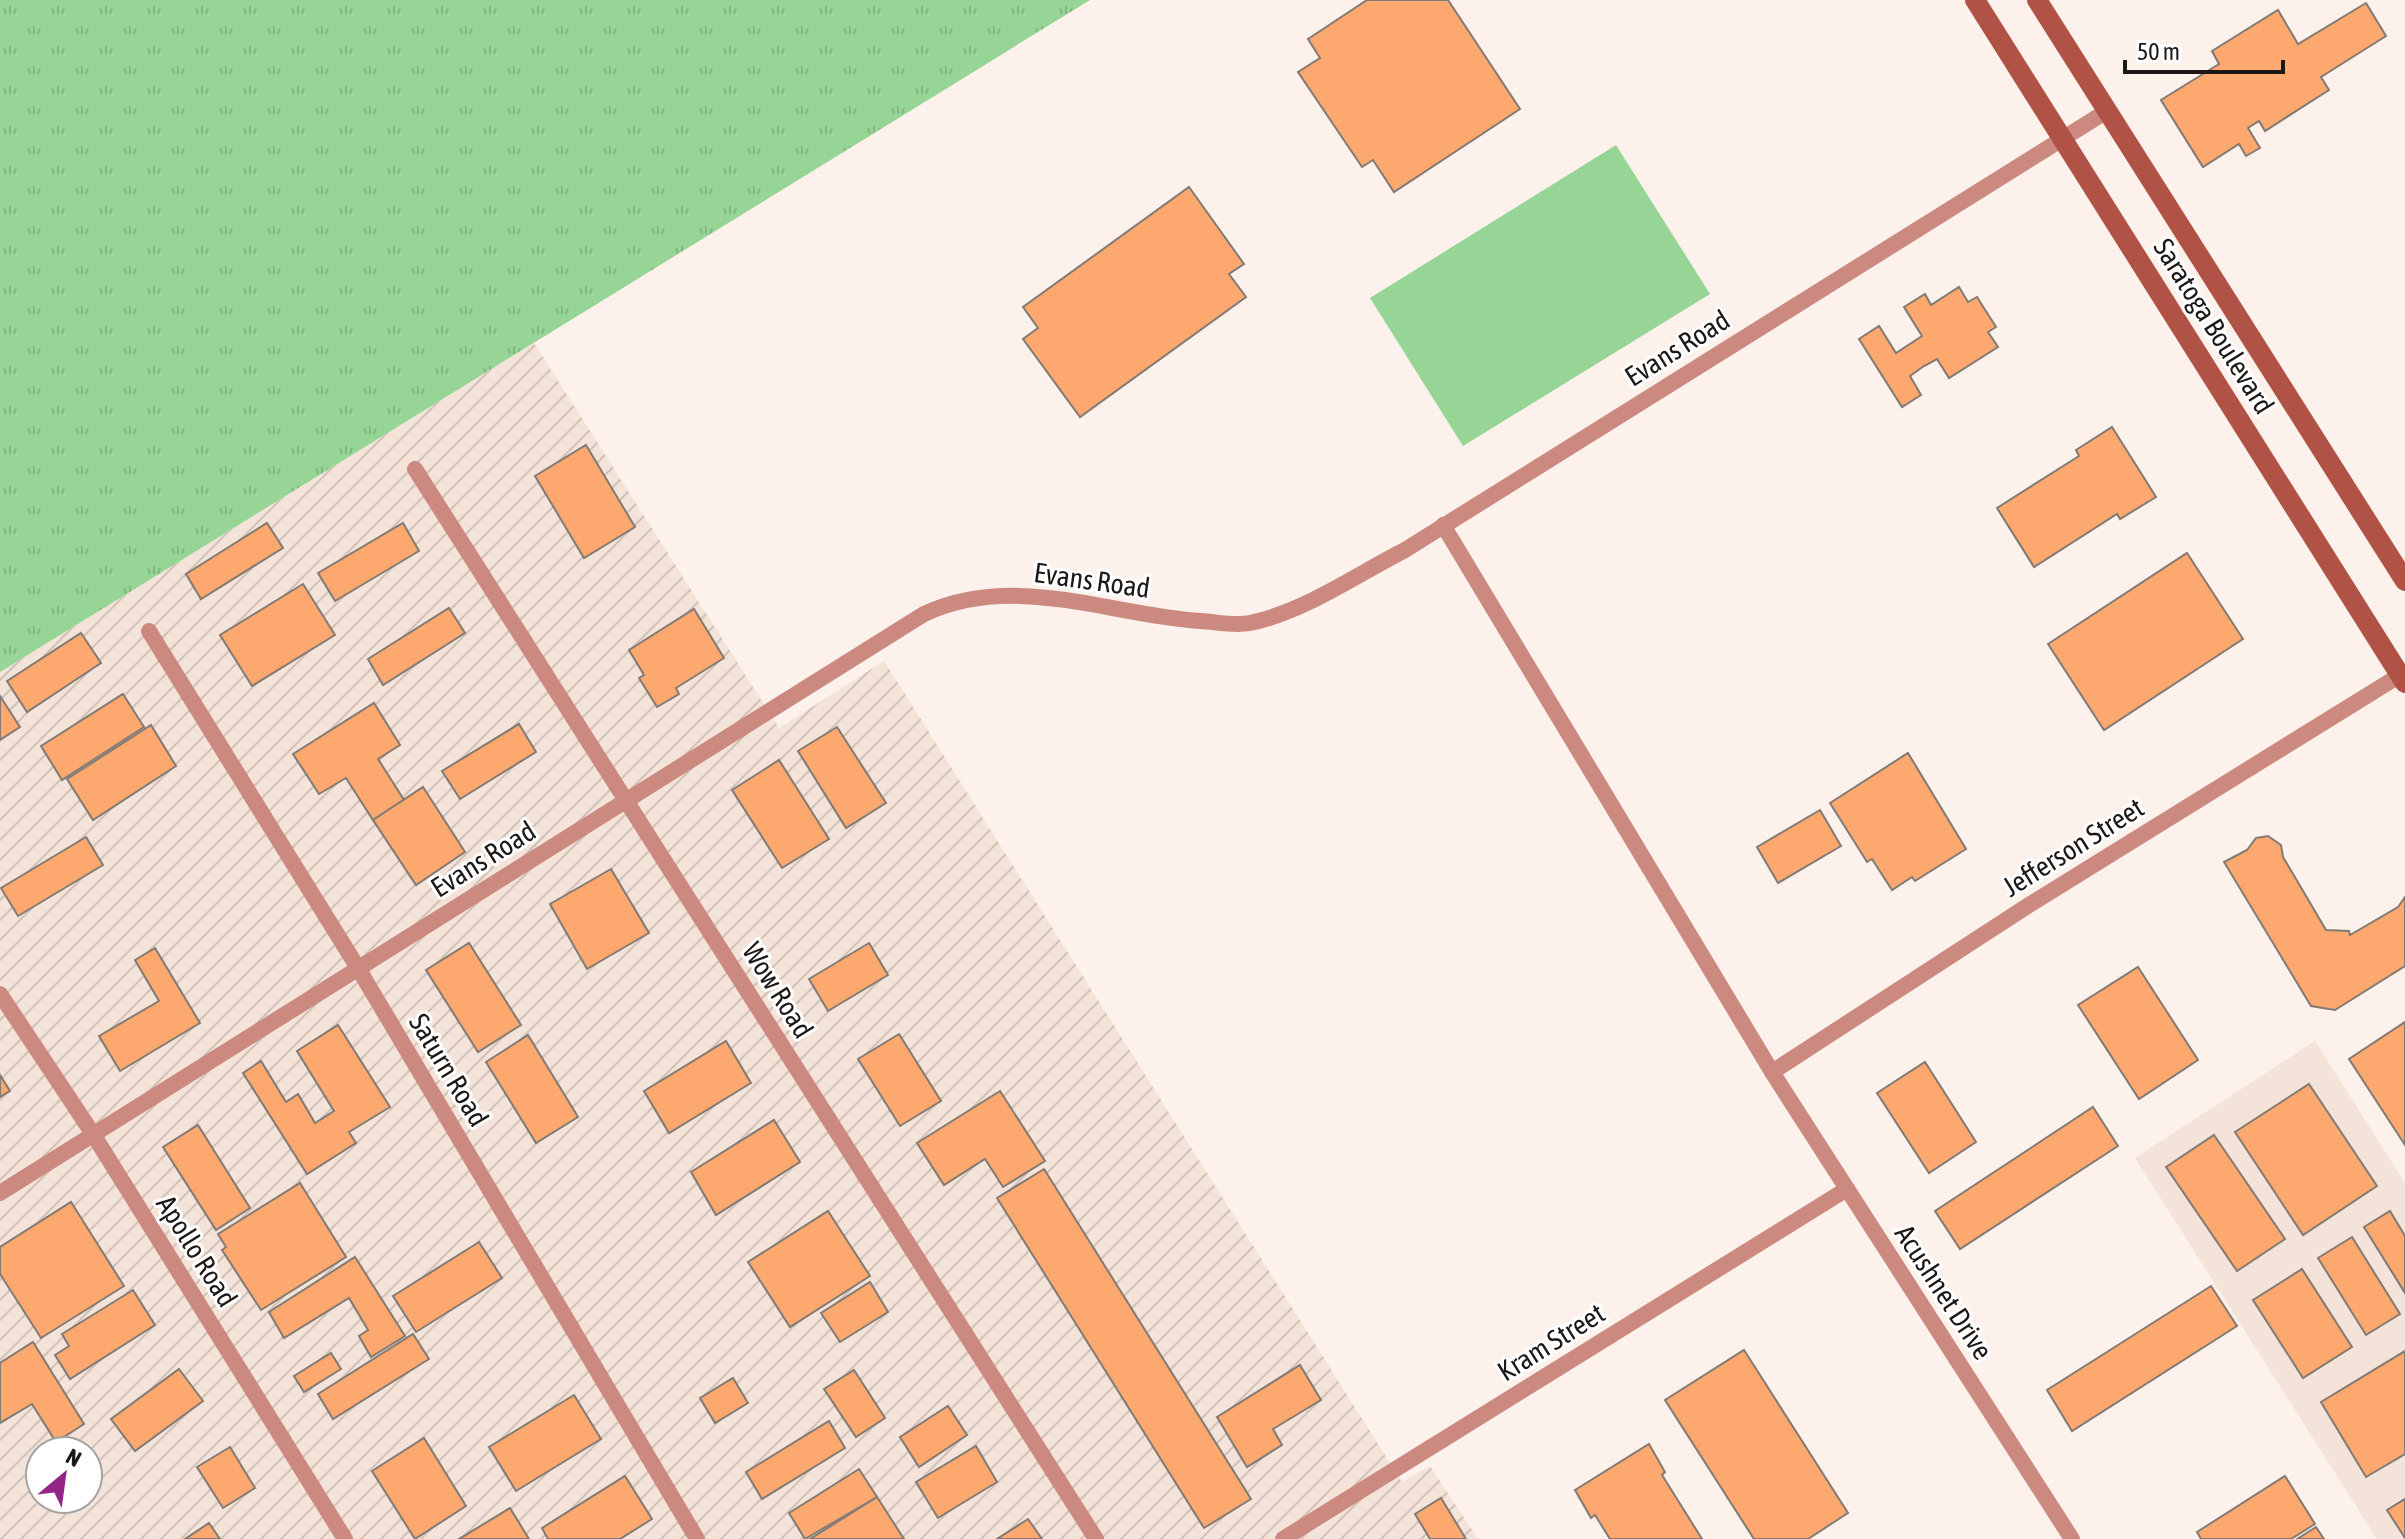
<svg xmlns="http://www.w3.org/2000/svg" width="2405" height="1539" font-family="'Asap Condensed',sans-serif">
	<defs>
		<pattern id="industrial-furrows" width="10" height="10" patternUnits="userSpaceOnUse" patternTransform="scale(2)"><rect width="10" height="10" fill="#f4e3d8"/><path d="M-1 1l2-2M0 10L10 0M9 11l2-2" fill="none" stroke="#d1c2b9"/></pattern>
		<pattern id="grass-tufts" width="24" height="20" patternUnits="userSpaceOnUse" patternTransform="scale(2)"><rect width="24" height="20" fill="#96d596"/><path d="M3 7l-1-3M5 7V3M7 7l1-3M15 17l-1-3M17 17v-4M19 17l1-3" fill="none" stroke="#81b681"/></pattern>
	</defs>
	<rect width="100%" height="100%" fill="#fcf1eb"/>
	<polygon fill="#f4e3d8" points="2315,1041 2405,1183 2405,1539 2377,1539 2135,1158"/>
	<path fill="url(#industrial-furrows)" fill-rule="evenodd" d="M 534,343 L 779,728 L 884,661 L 1402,1482 L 1430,1466 L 1478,1539 L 0,1539 L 0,672 ZM 40,1451 L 88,1451 L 88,1499 L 40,1499 Z"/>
	<polygon fill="url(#grass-tufts)" points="0,0 1090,0 0,672"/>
	<polygon fill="#96d596" points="1616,145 1710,294 1463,446 1370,298"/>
	<g fill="#fca86e" stroke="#837a74" stroke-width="2">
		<polygon points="1367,0 1448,0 1520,109 1394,192 1373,160 1362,167 1298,72 1320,58 1308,39"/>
		<polygon points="2366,3 2386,36 2321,77 2329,90 2265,131 2259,121 2248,128 2260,148 2246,156 2239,144 2203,167 2161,100 2219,64 2212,51 2278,10 2298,44"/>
		<polygon points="1189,187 1244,264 1229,274 1246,297 1080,417 1023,339 1038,328 1023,307"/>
		<polygon points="1959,287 1968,302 1977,297 1996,327 1988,332 1998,347 1949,378 1937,359 1924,366 1910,376 1921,395 1902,407 1859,339 1879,326 1896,353 1922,336 1904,307 1925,294 1931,305"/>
		<polygon points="2112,427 2156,497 2120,519 2117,514 2034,567 1997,508 2079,456 2076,450"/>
		<polygon points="586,445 635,527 584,558 535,476"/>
		<polygon points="267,523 283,548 201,599 186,574"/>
		<polygon points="403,523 419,551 335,601 318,573"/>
		<polygon points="2187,553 2243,639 2104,730 2048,644"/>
		<polygon points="303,584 335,635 252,686 220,635"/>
		<polygon points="449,608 465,633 383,685 368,659"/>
		<polygon points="694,609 724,658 676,688 679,694 657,707 639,678 644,675 629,650"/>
		<polygon points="81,633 101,663 27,712 7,681"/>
		<polygon points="123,694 144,727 62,780 41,746"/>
		<polygon points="0,696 20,727 0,740"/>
		<polygon points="374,703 400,745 378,759 404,800 373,820 346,778 319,794 293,754"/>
		<polygon points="519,724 536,752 460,799 442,771"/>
		<polygon points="151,725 176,766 93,820 67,779"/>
		<polygon points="837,727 886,803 846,828 798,751"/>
		<polygon points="1908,753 1966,849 1915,881 1912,877 1892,890 1872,859 1867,862 1830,803"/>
		<polygon points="779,760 829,839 782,868 732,790"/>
		<polygon points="423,787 465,852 416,885 373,820"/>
		<polygon points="1820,810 1841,846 1778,883 1757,847"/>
		<polygon points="2268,836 2281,845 2283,857 2326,930 2349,931 2350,935 2398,907 2405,897 2405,966 2335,1010 2311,1006 2224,862 2247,850 2256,838"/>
		<polygon points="86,837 103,865 18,916 1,888"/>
		<polygon points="611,869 649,933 587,969 550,904"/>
		<polygon points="469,943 521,1025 478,1052 426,970"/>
		<polygon points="869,943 888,975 828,1011 809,979"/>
		<polygon points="155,948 200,1023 120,1071 99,1036 159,1001 135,960"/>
		<polygon points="2138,967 2198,1060 2139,1099 2078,1005"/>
		<polygon points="2405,1022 2405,1145 2349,1059"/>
		<polygon points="338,1025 390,1107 349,1132 356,1143 307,1174 243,1073 261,1061 286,1102 298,1094 315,1123 334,1111 297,1051"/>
		<polygon points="899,1034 941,1101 900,1126 858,1059"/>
		<polygon points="528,1035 578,1117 536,1143 486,1062"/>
		<polygon points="726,1041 751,1083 669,1133 644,1091"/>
		<polygon points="1925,1062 1976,1142 1929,1173 1877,1093"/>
		<polygon points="0,1075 10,1091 0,1097"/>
		<polygon points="2309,1084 2377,1186 2303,1235 2235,1132"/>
		<polygon points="1000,1091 1045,1161 1003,1187 985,1159 944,1185 917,1143"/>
		<polygon points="2093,1107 2118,1146 1960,1249 1935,1211"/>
		<polygon points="774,1120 800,1162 716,1215 691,1172"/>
		<polygon points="198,1125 250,1208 216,1230 163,1147"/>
		<polygon points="2214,1135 2285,1239 2237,1271 2166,1167"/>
		<polygon points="1044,1169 1251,1499 1204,1528 997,1198"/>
		<polygon points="300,1183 346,1257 261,1310 222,1250 226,1247 218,1234"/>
		<polygon points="71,1202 124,1286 41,1338 0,1274 0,1247"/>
		<polygon points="828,1211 870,1276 790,1327 748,1262"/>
		<polygon points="2390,1211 2405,1236 2405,1293 2364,1227"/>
		<polygon points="2352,1237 2400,1314 2366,1335 2318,1258"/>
		<polygon points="479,1242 502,1278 416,1332 393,1296"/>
		<polygon points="355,1257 405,1336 371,1357 359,1336 368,1330 349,1298 284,1338 269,1312"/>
		<polygon points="2302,1269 2352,1347 2303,1378 2253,1300"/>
		<polygon points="870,1282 888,1312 840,1342 821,1313"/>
		<polygon points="2211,1286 2237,1326 2072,1431 2047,1390"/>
		<polygon points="133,1290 155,1325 70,1379 55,1355 69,1346 62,1334"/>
		<polygon points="413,1334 429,1359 333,1419 318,1394"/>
		<polygon points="33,1342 84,1424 56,1442 32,1404 0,1423 0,1363"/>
		<polygon points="1744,1350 1848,1513 1808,1539 1754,1539 1665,1400"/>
		<polygon points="2405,1351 2405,1454 2366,1477 2321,1402"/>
		<polygon points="331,1353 341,1369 304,1392 294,1376"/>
		<polygon points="1300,1365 1321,1400 1273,1429 1282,1445 1247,1467 1217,1417"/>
		<polygon points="179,1369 203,1401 135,1451 111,1419"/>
		<polygon points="854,1370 885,1418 856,1437 824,1389"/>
		<polygon points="733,1378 748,1403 715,1423 700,1398"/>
		<polygon points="574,1395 601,1439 516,1491 489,1447"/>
		<polygon points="948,1406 967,1435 919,1467 900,1437"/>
		<polygon points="829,1421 845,1448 762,1499 746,1472"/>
		<polygon points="424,1438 466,1506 415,1539 372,1471"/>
		<polygon points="1649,1444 1665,1472 1662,1475 1702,1539 1610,1539 1595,1515 1591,1518 1575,1490"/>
		<polygon points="976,1446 997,1482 938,1518 916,1482"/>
		<polygon points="230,1447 255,1488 223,1508 197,1467"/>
		<polygon points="859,1469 877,1497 805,1539 789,1513"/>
		<polygon points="625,1476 652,1519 620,1539 548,1539 542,1528"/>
		<polygon points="2285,1476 2315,1524 2291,1539 2201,1539 2197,1532"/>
		<polygon points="877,1497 904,1539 810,1539"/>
		<polygon points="1441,1498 1466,1539 1430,1539 1415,1514"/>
		<polygon points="2405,1499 2405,1538 2387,1510"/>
		<polygon points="510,1508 529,1539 459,1539"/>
		<polygon points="1028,1519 1042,1539 997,1539"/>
		<polygon points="209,1523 220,1539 185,1539"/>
		<polygon points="2316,1527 2324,1539 2297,1539"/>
	</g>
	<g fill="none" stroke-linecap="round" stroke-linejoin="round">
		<g stroke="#cb897f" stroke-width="16">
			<polyline points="415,469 1096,1539"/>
			<polyline points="1443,525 1772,1072 2072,1539"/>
			<polyline points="149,631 358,968 697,1539"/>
			<polyline points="0,994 93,1134 345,1539"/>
			<polyline points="1772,1072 2029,905 2405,672"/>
			<path d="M 0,1193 L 924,614 C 1014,572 1109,615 1201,621 C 1216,622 1235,626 1250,623 C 1304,612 1356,575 1405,550 L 2107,111"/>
			<polyline points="1283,1539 1847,1189"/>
		</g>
		<g stroke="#b05246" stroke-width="20">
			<polyline points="1975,0 2405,683"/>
			<polyline points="2037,0 2405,581"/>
		</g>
	</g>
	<g text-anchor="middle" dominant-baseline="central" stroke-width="6" stroke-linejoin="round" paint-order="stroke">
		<g font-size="28" fill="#1c1816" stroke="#fff">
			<text transform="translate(2214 326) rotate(58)">Saratoga Boulevard</text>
			<text transform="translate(1677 348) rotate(-32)">Evans Road</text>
			<text transform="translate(1092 580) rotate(8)">Evans Road</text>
			<text transform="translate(2073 847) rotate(-32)">Jefferson Street</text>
			<text transform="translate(483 859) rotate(-32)">Evans Road</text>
			<text transform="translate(778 990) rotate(58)">Wow Road</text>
			<text transform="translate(449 1070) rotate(59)">Saturn Road</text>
			<text transform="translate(197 1251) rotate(58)">Apollo Road</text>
			<text transform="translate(1944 1292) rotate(57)">Acushnet Drive</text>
			<text transform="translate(1551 1342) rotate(-32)">Kram Street</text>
		</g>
	</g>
	<g transform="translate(64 1475) rotate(29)"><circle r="38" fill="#ffffff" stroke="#a4a3a2" stroke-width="2"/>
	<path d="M0-6L14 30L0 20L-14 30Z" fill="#932587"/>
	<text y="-12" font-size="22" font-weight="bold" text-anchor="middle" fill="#1c1816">N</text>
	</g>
	<path d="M2125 60v12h158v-12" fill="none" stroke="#1c1816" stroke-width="4"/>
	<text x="2137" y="60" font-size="24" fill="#1c1816" stroke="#ffffff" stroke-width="6" paint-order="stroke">50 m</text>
</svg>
